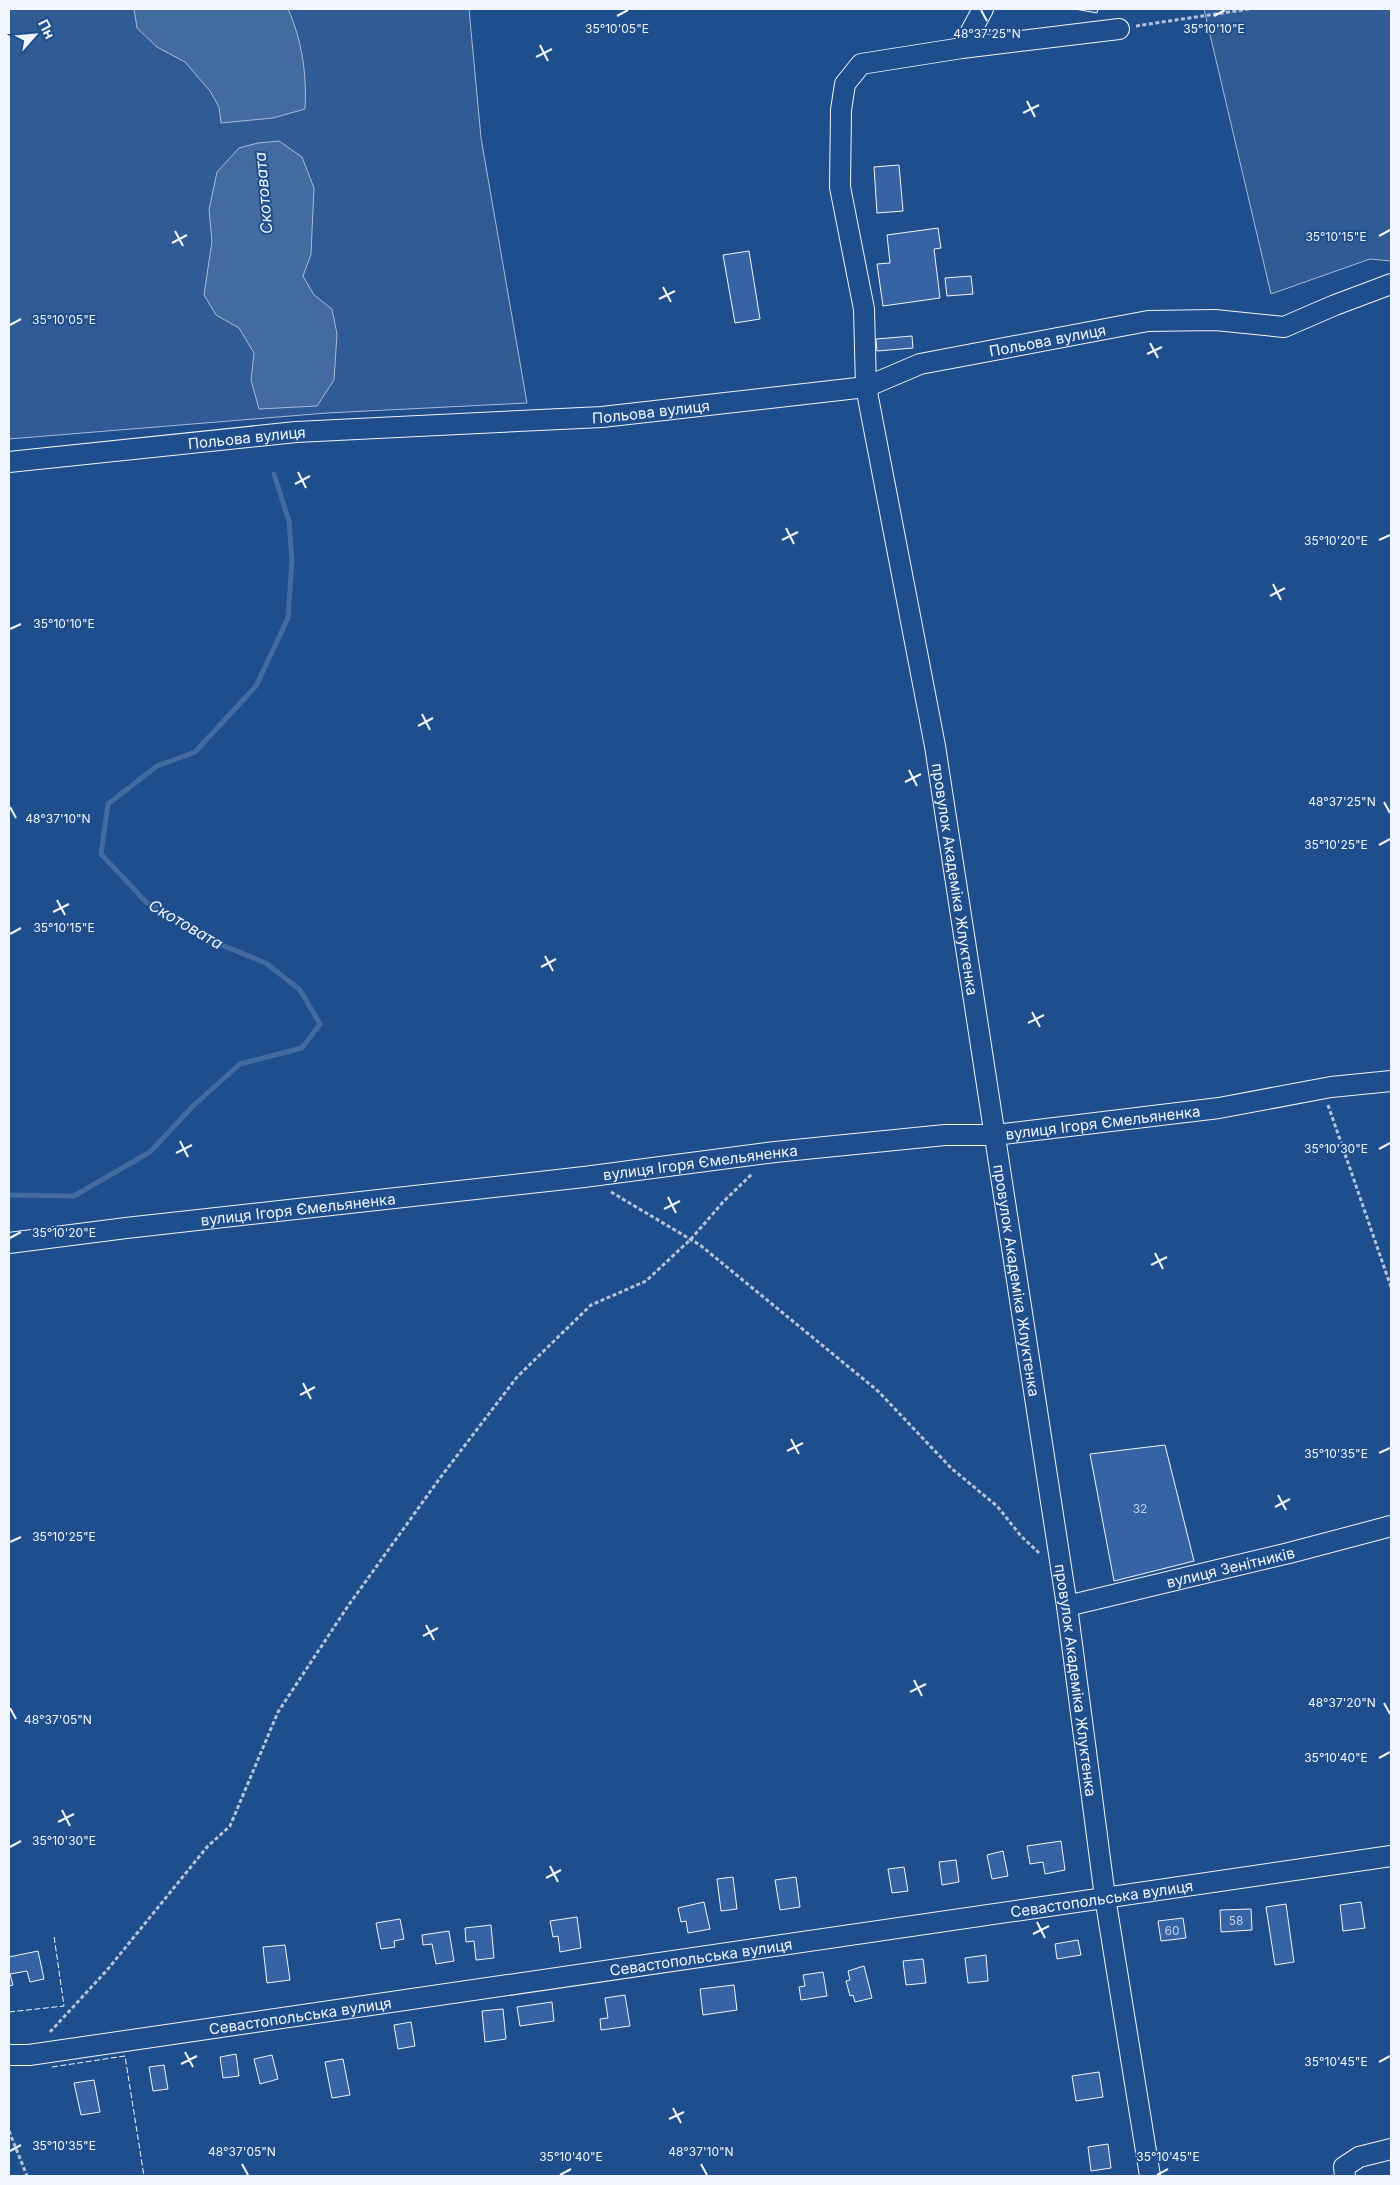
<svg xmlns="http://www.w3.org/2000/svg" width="1400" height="2185" font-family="Inter,sans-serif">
	<rect width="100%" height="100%" fill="#1f4e8c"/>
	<g fill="#305b95" stroke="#a8bbd7">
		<polygon points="9,9 469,9 481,138 527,403 327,413 9,439"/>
		<polygon points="1204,9 1391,9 1391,261 1370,259 1271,294"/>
	</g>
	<g fill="#446ba0" stroke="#a8bbd7">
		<path d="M 134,9 L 288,9 C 302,40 307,75 305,109 L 273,118 L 221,123 L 219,107 L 210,91 L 185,62 L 157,47 L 137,28 Z"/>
		<polygon points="279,141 302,157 314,188 311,254 303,276 314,295 332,309 337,334 334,380 317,406 259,409 251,380 254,353 239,328 216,315 204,295 212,241 209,210 217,172 239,148 258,143"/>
	</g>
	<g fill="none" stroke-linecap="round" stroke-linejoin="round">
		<polyline stroke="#446ba0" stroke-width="5" points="9,1195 74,1196 150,1152 193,1106 240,1064 302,1048 320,1024 300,990 266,963 214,942 146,902 101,854 108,804 157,766 195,752 256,686 288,618 292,560 289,521 274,474"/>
	</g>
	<g fill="#3563a3" stroke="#f2f6ff">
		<polygon points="1075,9 1098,9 1097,13"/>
		<polygon points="899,165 903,211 877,213 874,167"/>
		<polygon points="938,228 941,248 934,249 940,298 883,306 877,264 890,263 887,235"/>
		<polygon points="749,251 760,319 735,323 723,255"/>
		<polygon points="971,276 973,294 947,296 945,278"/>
		<polygon points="912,336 913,348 877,351 876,339"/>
		<polygon points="1165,1445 1194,1561 1114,1581 1090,1454"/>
		<polygon points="1061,1841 1065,1870 1045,1874 1043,1862 1030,1864 1027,1846"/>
		<polygon points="1003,1851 1008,1876 992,1879 987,1855"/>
		<polygon points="956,1860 959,1882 942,1885 939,1862"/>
		<polygon points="904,1867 908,1891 892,1893 888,1869"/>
		<polygon points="733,1877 737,1909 721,1911 717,1879"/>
		<polygon points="796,1877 800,1907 780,1910 775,1880"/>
		<polygon points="704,1902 710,1929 688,1933 686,1921 681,1922 678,1908"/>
		<polygon points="1361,1902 1365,1928 1343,1931 1340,1905"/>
		<polygon points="1286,1904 1294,1962 1275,1965 1266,1907"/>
		<polygon points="1251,1909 1252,1930 1221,1932 1220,1910"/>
		<polygon points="577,1917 581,1948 560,1952 558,1936 553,1937 550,1921"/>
		<polygon points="1183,1918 1186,1938 1161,1941 1158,1921"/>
		<polygon points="400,1919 404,1939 394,1941 395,1947 381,1949 376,1923"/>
		<polygon points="491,1925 494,1958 476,1960 474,1941 466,1942 465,1928"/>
		<polygon points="449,1931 454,1961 436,1964 432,1944 423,1945 422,1935"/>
		<polygon points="1078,1940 1081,1955 1057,1959 1055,1944"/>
		<polygon points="285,1945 290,1980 267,1983 263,1947"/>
		<polygon points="38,1951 44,1979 30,1982 27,1971 10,1974 13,1985 9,1986 9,1957"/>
		<polygon points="986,1955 988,1981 968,1983 965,1958"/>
		<polygon points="923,1959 926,1983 906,1985 903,1961"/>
		<polygon points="864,1966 872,1998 855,2002 853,1995 850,1996 846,1981 850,1980 848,1971"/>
		<polygon points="823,1972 827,1996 801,2000 799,1987 805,1986 803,1975"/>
		<polygon points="734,1985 737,2010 703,2015 700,1989"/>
		<polygon points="625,1995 630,2026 601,2030 600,2019 608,2018 605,1998"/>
		<polygon points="552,2002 554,2021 520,2026 517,2007"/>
		<polygon points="503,2009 506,2039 485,2042 482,2011"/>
		<polygon points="411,2022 415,2046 398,2049 394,2025"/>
		<polygon points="236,2054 239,2076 223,2078 220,2057"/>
		<polygon points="272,2055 278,2079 260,2084 254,2059"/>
		<polygon points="343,2059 350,2095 332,2098 325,2062"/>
		<polygon points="164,2065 168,2089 153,2091 149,2067"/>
		<polygon points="1099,2072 1103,2097 1076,2101 1072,2076"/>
		<polygon points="94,2080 100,2112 81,2115 74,2083"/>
		<polygon points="1108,2144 1111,2168 1091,2171 1088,2147"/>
	</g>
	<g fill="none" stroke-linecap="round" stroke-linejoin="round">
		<g stroke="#f2f6ff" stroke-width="22">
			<g id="minor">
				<path id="s1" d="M 1119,29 L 962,48 L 861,64 L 845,84 L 841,110 L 840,187 L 864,309 L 866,387 L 935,746 L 1067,1606 L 1105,1897 L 1150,2176"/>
				<polyline points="962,48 983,9"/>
				<path id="s2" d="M 9,462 L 296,432 L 602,417 L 866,387 L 920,364 L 1148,321 L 1215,320 L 1284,327 L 1335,305 L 1391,284"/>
				<path id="s3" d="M 9,1243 L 126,1228 L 584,1177 L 775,1152 L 945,1135 L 995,1135 L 1219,1108 L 1331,1087 L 1391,1081"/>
				<path id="s4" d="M 1067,1606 L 1289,1553 L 1391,1526"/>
				<path id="s5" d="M 9,2055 L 29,2055 L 1391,1856"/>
				<polyline points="1345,2176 1344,2167 1359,2157 1391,2149"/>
			</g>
		</g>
		<g stroke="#b3c4dc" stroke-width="3" stroke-dasharray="4 2.5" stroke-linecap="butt">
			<polyline points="1136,26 1249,9"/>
			<polyline points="1328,1105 1391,1287"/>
			<polyline points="611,1192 700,1245 878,1391 951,1468 997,1506 1021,1536 1039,1553"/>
			<polyline points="50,2032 108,1969 207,1847 230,1826 278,1712 348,1606 440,1478 517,1377 591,1305 646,1281 691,1239 724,1201 752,1174"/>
			<polyline points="9,2131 27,2176"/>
		</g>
		<use href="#minor" stroke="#1f4e8c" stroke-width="20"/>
		<g stroke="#f2f6ff" stroke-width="1" stroke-dasharray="6 2.5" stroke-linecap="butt">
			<polyline points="9,2012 64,2006 54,1936"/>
			<polyline points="52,2067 125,2056 144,2176"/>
		</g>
	</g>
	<path fill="none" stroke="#f2f6ff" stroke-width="2" d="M 981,10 L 987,21M 617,16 L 628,10M 1214,16 L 1225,10M 540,45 L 548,61M 536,57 L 552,49M 1027,101 L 1035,117M 1023,113 L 1039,105M 175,231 L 183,246M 1379,236 L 1390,230M 172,243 L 187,235M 663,287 L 671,302M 659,299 L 675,291M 10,325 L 21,319M 1150,343 L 1158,358M 1147,354 L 1162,347M 298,472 L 306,488M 295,484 L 310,476M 786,528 L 794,544M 782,540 L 798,532M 1379,540 L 1390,535M 1273,584 L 1281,600M 1270,596 L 1285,588M 10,629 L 21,624M 422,714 L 430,730M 418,726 L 433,718M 909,770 L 917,786M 905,782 L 921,774M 1384,802 L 1390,813M 10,807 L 16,818M 1379,845 L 1390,839M 57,900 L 65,915M 53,912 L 69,904M 10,934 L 21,928M 545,956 L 553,971M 541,967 L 556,959M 1032,1012 L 1040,1027M 1028,1023 L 1044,1015M 180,1141 L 188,1157M 1379,1149 L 1390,1143M 176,1153 L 192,1145M 668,1197 L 676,1213M 664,1209 L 680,1201M 10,1238 L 21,1232M 1155,1253 L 1163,1269M 1151,1265 L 1167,1257M 303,1383 L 311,1399M 300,1395 L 315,1387M 791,1439 L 799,1454M 787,1451 L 803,1443M 1379,1453 L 1390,1448M 1278,1495 L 1286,1510M 1275,1507 L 1290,1499M 10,1542 L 21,1537M 426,1625 L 434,1640M 423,1636 L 438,1628M 914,1680 L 922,1696M 910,1692 L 926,1684M 1384,1703 L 1390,1714M 10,1708 L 16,1719M 1379,1758 L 1390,1752M 62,1810 L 70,1826M 58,1822 L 74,1814M 10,1847 L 21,1841M 550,1866 L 558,1882M 546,1878 L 561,1870M 1037,1922 L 1045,1938M 1033,1934 L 1049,1926M 185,2052 L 193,2067M 1379,2062 L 1390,2056M 181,2064 L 197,2056M 673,2108 L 681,2123M 669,2119 L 684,2112M 10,2151 L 21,2145M 242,2164 L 248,2175M 701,2164 L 707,2175M 560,2175 L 571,2169M 1157,2175 L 1168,2169"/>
	<g text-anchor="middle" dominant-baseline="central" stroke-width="4" stroke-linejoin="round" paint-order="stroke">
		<g font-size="12" fill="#c3d1e8">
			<text x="1140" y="1508">32</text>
			<text x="1236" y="1920">58</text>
			<text x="1172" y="1930">60</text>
		</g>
		<g font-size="15" fill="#f2f6ff" stroke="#1f4e8c">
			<text stroke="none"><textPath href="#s2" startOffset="1049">Польова вулиця</textPath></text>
			<text stroke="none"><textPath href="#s2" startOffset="644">Польова вулиця</textPath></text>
			<text stroke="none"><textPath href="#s2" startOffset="239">Польова вулиця</textPath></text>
			<text stroke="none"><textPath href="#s1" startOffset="1092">провулок Академіка Жлуктенка</textPath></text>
			<text stroke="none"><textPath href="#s3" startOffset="1101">вулиця Ігоря Ємельяненка</textPath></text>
			<text stroke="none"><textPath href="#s3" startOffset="696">вулиця Ігоря Ємельяненка</textPath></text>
			<text stroke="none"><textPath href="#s3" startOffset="291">вулиця Ігоря Ємельяненка</textPath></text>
			<text stroke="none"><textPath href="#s1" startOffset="1498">провулок Академіка Жлуктенка</textPath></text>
			<text stroke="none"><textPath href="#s4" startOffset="168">вулиця Зенітників</textPath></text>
			<text stroke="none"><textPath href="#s1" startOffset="1902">провулок Академіка Жлуктенка</textPath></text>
			<text stroke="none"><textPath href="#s5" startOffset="1104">Севастопольська вулиця</textPath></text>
			<text stroke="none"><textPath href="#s5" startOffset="699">Севастопольська вулиця</textPath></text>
			<text stroke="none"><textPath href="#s5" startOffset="294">Севастопольська вулиця</textPath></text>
		</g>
		<g font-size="16" font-style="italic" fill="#f2f6ff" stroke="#1f4e8c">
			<text transform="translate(263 193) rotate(-95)">Скотовата</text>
			<text transform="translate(186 924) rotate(30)">Скотовата</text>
		</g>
	</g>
	<g font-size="12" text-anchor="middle" fill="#f2f6ff" stroke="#1f4e8c" stroke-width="4" stroke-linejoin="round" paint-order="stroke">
		<text x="617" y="33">35°10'05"E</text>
		<text x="1214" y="33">35°10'10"E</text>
		<text x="987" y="38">48°37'25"N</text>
		<text x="1336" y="241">35°10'15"E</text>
		<text x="64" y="324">35°10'05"E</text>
		<text x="1336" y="545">35°10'20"E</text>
		<text x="64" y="628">35°10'10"E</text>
		<text x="1342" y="806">48°37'25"N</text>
		<text x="58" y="823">48°37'10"N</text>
		<text x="1336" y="849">35°10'25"E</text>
		<text x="64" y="932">35°10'15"E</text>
		<text x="1336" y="1153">35°10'30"E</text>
		<text x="64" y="1237">35°10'20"E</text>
		<text x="1336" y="1458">35°10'35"E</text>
		<text x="64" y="1541">35°10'25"E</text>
		<text x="1342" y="1707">48°37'20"N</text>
		<text x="58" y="1724">48°37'05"N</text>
		<text x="1336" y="1762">35°10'40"E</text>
		<text x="64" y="1845">35°10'30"E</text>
		<text x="1336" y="2066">35°10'45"E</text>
		<text x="64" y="2150">35°10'35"E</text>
		<text x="242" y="2156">48°37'05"N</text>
		<text x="701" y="2156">48°37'10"N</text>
		<text x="571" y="2161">35°10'40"E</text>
		<text x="1168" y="2161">35°10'45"E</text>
	</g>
	<rect width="1400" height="2185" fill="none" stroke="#f2f6ff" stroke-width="20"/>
	<g transform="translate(35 35) rotate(63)" stroke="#1f4e8c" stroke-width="4" paint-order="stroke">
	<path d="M0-4L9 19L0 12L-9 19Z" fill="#f2f6ff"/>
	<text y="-8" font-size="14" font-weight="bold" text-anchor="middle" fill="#f2f6ff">Пн</text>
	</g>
</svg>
